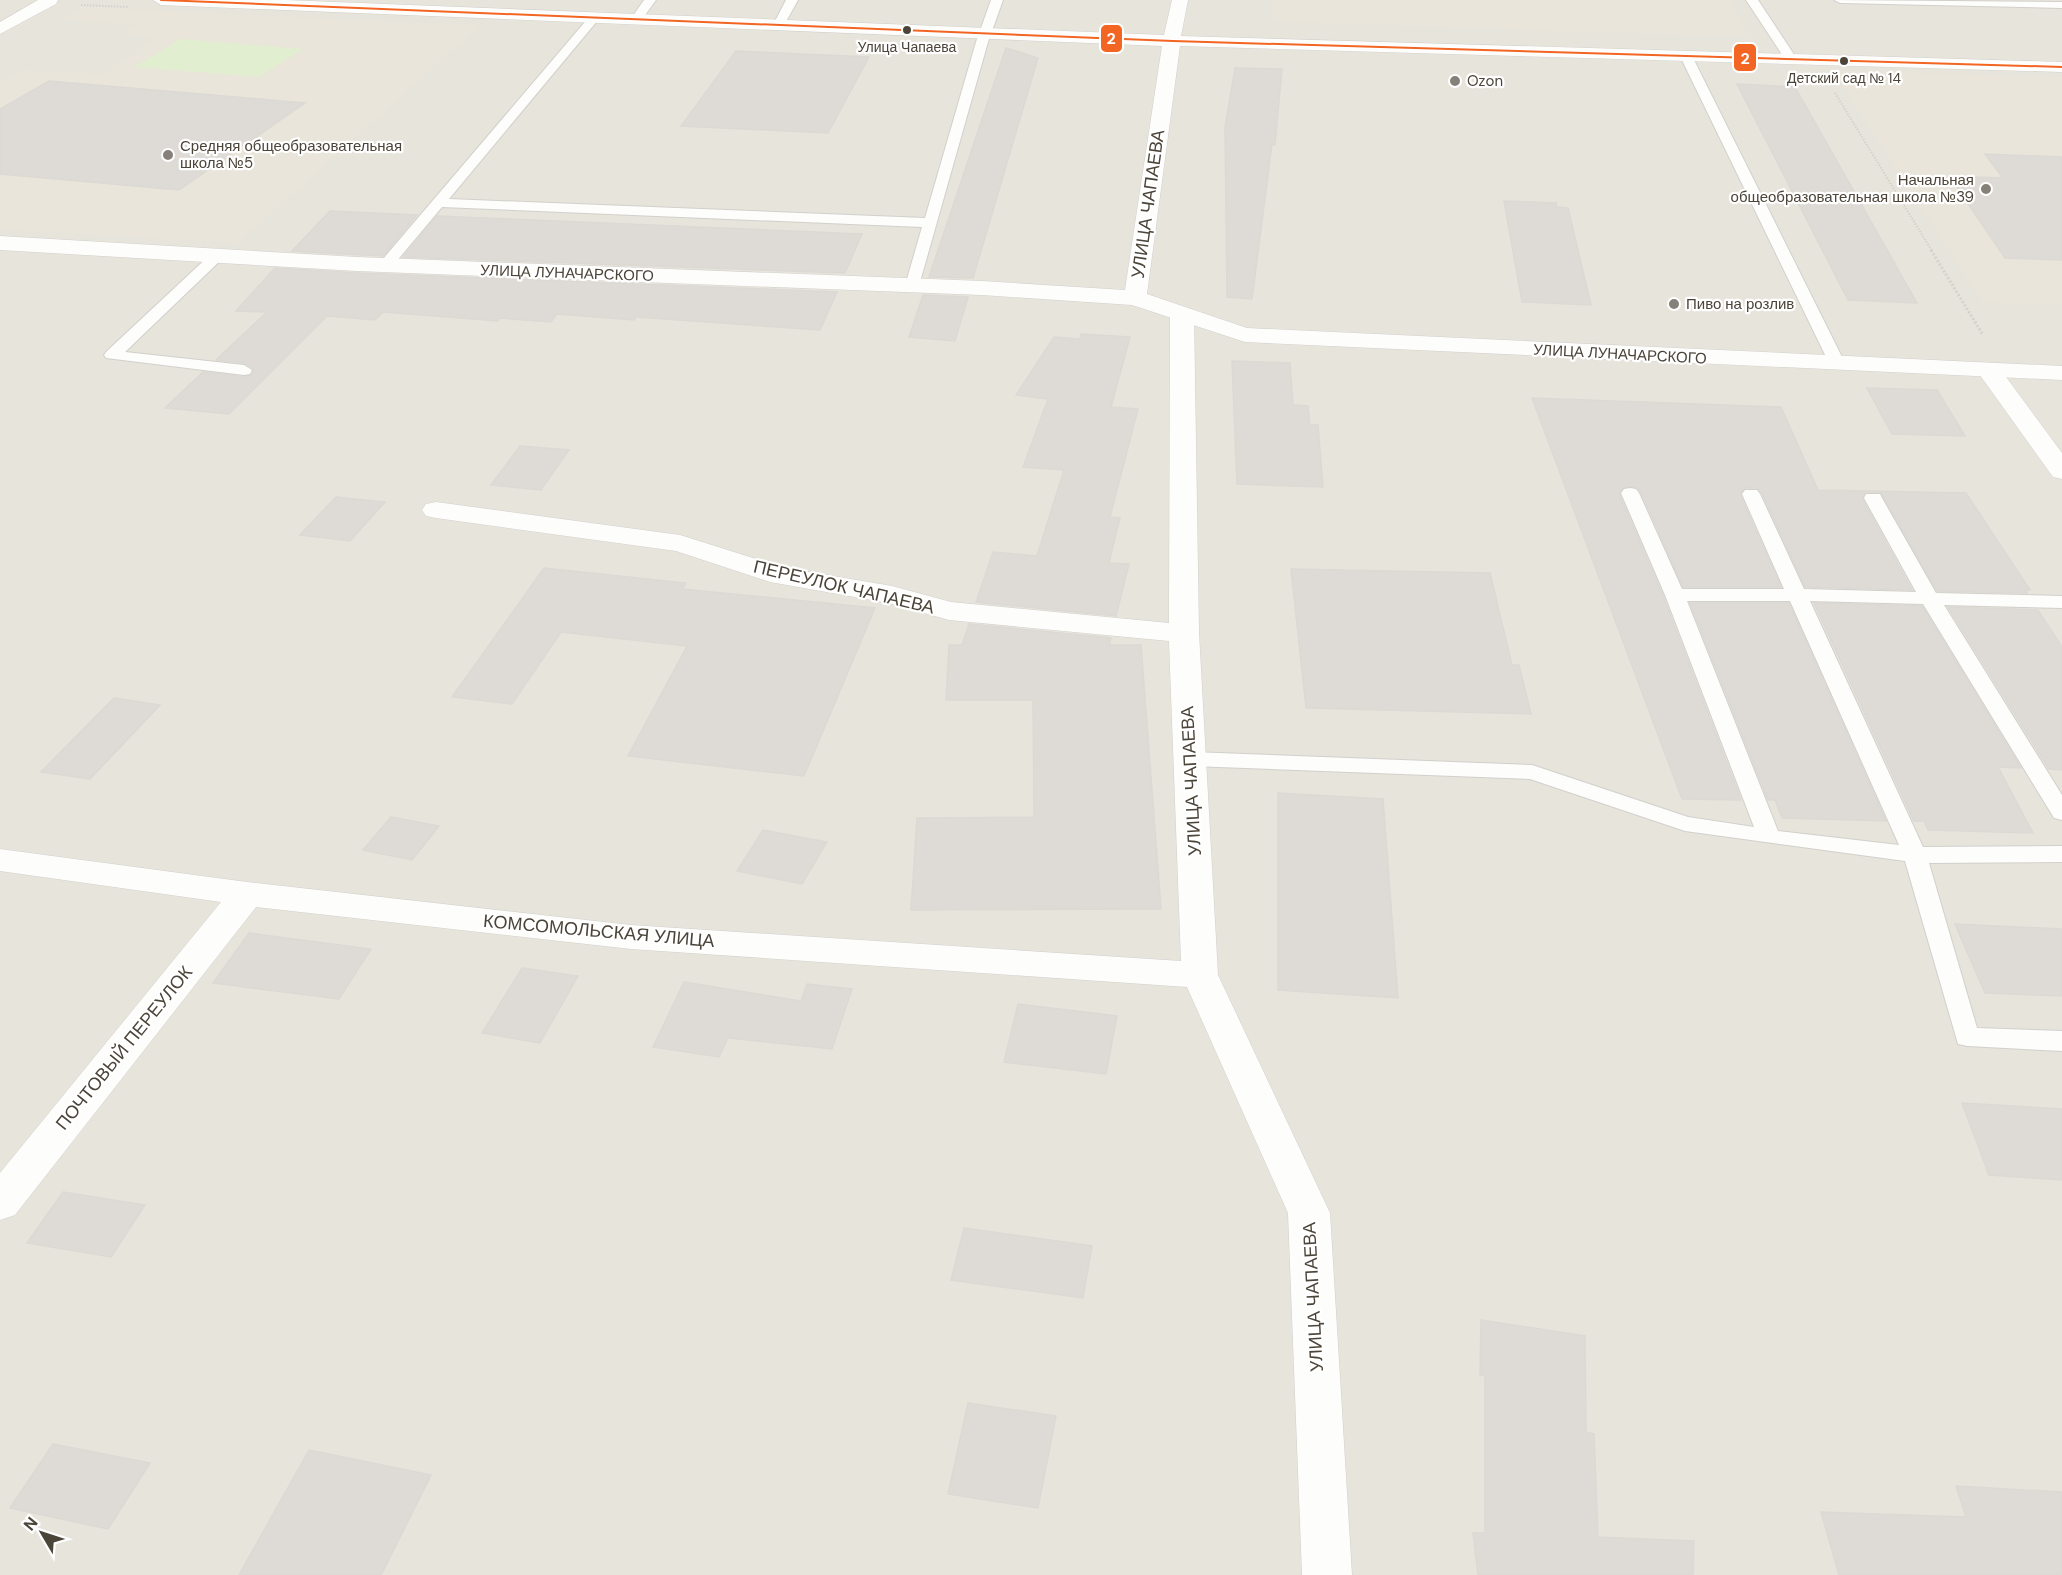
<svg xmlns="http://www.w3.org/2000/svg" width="2062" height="1575" font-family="'DM Sans',sans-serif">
	<rect width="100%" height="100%" fill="#f4f2ee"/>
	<rect fill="#e7e4dc" x="0" y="0" width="2062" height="1575"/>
	<g fill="#eae5da">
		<polygon points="1272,0 1731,0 1750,37 1272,21"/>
		<polygon points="82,7 479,26 238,243 0,229 0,81 22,70 103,74 158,37 122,34 136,24 60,20"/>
		<polygon points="1833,71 2062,77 2062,305 1983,302"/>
	</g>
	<polygon fill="#e1eecf" points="181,39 303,49 259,77 134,67"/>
	<g fill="#dedbd6" stroke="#dcd9d4" stroke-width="1.5">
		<polygon points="1006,48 1038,58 973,278 929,277"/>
		<polygon points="736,51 869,57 828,133 681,126"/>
		<polygon points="1235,68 1282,69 1275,145 1272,144 1252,299 1227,297 1225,127"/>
		<polygon points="49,81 305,103 179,190 0,174 0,109"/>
		<polygon points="1737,84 1795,87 1917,303 1848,300"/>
		<polygon points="1985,154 2062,157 2062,260 2005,258 1949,176 2003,178"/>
		<polygon points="1504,201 1556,203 1557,207 1568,208 1591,305 1522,302"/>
		<polygon points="330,211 417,215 383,256 292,251"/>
		<polygon points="437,216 862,234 845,273 403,257"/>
		<polygon points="275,268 357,273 837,292 820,330 636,317 634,320 557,314 551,322 500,318 498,321 383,312 375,320 327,316 229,414 165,408 203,372 244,377 252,375 254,369 245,363 216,360 267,312 236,311"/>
		<polygon points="923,295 968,297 955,341 909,337"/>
		<polygon points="1081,334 1130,337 1111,407 1138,409 1110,517 1120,518 1109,563 1129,564 1116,616 976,602 993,552 1037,556 1064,470 1023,467 1048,399 1016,395 1054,337 1080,339"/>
		<polygon points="1232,361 1290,363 1293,405 1308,406 1310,425 1318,425 1323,487 1237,484"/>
		<polygon points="1867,388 1937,390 1965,436 1892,434"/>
		<polygon points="1532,398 1781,407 1818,490 1966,493 2030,590 2026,590 2027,593 1937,591 1880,492 1866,492 1862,499 1912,590 1805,587 1762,493 1757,488 1745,488 1740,495 1781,587 1683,587 1641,492 1636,487 1624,487 1619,494 1663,596 1741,800 1682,799"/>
		<polygon points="520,446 569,450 541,490 491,485"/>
		<polygon points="336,497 385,502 350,541 300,535"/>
		<polygon points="544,568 686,583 682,589 875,608 804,776 628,756 687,646 561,632 512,704 452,697"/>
		<polygon points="1291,569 1490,573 1512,665 1519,665 1531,714 1306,708"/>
		<polygon points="1690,603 1789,603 1886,821 1782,818 1775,800 1768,800"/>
		<polygon points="1814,603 1922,606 2021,768 1998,767 2033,833 1928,830 1924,821 1914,821"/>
		<polygon points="1948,607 2038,610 2062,647 2062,770 2049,769"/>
		<polygon points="969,624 1111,638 1109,645 1141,645 1161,909 911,910 917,818 1034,817 1033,700 946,700 949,645 962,645"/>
		<polygon points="114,698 160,705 90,779 41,772"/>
		<polygon points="1278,793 1383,799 1398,998 1278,990"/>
		<polygon points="391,817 439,826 412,860 363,850"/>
		<polygon points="763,830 827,842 802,884 737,871"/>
		<polygon points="1955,924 2062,929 2062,996 1985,993"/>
		<polygon points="249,933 371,949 339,999 213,983"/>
		<polygon points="522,968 578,976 540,1043 482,1033"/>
		<polygon points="684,982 801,1001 807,984 852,989 832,1049 728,1038 719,1057 653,1047"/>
		<polygon points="1018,1004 1117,1016 1106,1074 1004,1062"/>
		<polygon points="1962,1103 2062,1109 2062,1180 1989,1175"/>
		<polygon points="63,1192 145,1205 111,1257 27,1243"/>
		<polygon points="964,1228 1092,1246 1083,1298 951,1280"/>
		<polygon points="1481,1320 1585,1336 1586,1432 1594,1434 1598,1537 1694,1541 1693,1575 1478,1575 1473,1533 1485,1533 1485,1376 1480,1375"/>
		<polygon points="968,1403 1056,1416 1038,1508 948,1494"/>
		<polygon points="53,1444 150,1463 108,1529 10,1508"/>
		<polygon points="309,1450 431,1475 381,1575 239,1575"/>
		<polygon points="1956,1486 2062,1492 2062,1575 1839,1575 1821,1512 1966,1517"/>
	</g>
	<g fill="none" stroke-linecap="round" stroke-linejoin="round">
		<g stroke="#d2d0cb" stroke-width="2">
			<g id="service">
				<polygon points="644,0 656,0 640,22 632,22 630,20"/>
				<polygon points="786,0 798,0 783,27 775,27 773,25"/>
				<polygon points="991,0 1003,0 988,42 918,289 913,291 905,286 922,227 442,207 390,269 380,269 377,266 590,16 598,16 598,20 449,199 925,218 976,42"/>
				<polygon points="1746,0 1758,0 1797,59 1795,62 1787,62"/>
				<polygon points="1834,0 2062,2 2062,8 1840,3"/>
				<polygon points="1686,52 1692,56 1845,363 1843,366 1837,368 1829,363 1680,56"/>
				<polygon points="217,252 222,253 224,256 222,259 125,352 244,365 252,370 250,374 244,375 106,358 104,355 106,352 212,253"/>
				<path d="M 1630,488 L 1636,489 L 1639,493 L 1682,589 L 1784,589 L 1742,494 L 1745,490 L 1757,490 L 1760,494 L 1804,589 L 1916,592 L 1864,498 L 1866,494 L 1880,494 L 1882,498 L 1936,593 L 2062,596 L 2062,608 L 1944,605 L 2062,795 L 2062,820 L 2054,818 L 2051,813 L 1923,604 L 1810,601 L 1923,847 L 2062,846 L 2062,862 L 1929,863 L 1977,1028 L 2062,1031 L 2062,1051 L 1967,1046 L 1958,1044 L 1905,861 L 1685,831 L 1530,779 L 1191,766 L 1183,764 L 1180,759 L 1183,754 L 1191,752 L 1532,765 L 1688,817 L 1754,827 L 1665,595 L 1621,493 L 1624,489 ZM 1687,601 L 1790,601 L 1899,845 L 1778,831 Z"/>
			</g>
		</g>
		<g stroke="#d2d0cb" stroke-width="1">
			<g id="minor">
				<polygon points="38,0 58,0 56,4 0,34 0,22"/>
				<polygon points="1182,308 1190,310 1194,315 1199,633 1218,975 1330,1213 1352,1575 1302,1575 1288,1213 1187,987 631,949 256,907 15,1215 0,1220 0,1173 221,902 0,871 0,849 247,882 631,925 1181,961 1169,641 949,620 889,603 770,582 676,551 436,518 426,516 422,510 426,504 436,502 680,535 785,568 892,586 951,602 1169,623 1170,315 1174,310"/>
				<polygon points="1989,364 1998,366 2062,453 2062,479 2053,477 1977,371 1980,366"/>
			</g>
		</g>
		<g stroke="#d2d0cb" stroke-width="1">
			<polygon id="tertiary" points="153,0 285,0 1164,35 1172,0 1188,0 1181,36 2062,62 2062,72 1180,46 1147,294 1247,328 2062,366 2062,380 1245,342 1132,305 982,295 357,271 0,250 0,236 357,257 982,281 1125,290 1162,46 161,5"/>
		</g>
		<g stroke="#d3d2cc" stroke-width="2" stroke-dasharray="1.5 1.5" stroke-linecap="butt">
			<polyline points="81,5 128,7"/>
			<polyline points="1835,93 1932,251"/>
		</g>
		<polyline stroke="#d3d2cc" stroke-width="3" stroke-dasharray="2 2" stroke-linecap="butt" points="1931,250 1983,335"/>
		<use href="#service" fill="#fdfdfc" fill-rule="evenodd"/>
		<use href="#minor" fill="#fdfdfc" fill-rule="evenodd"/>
		<use href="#tertiary" fill="#fdfdfc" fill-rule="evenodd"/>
		<g stroke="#fff" stroke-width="4.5">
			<polyline id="bus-1" points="161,0 1173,41 2062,67"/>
		</g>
		<use href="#bus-1" stroke="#f26522" stroke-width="2"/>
	</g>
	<g fill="#4b4439" stroke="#fff" stroke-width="2">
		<circle cx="907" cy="30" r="5"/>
		<circle cx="1844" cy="61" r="5"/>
	</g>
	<g fill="#868178" stroke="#fff" stroke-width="2">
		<circle cx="1455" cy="81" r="6"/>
		<circle cx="168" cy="155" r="6"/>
		<circle cx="1986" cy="189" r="6"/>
		<circle cx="1674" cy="304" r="6"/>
	</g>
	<g text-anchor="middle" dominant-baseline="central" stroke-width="4.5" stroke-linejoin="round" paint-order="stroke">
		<g font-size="14" fill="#4b4439" stroke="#fff">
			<text x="907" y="47">Улица Чапаева</text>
			<text x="1844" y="78">Детский сад № 14</text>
		</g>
		<g font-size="15" fill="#4b4439" stroke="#fff" text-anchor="start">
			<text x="1467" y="81">Ozon</text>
			<text x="180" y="146">Средняя общеобразовательная<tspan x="180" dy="17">школа №5</tspan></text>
			<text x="1974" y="180" text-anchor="end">Начальная<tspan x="1974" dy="17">общеобразовательная школа №39</tspan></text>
			<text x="1686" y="304">Пиво на розлив</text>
		</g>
		<g font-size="15" fill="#4b4439" stroke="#fff">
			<text transform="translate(567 273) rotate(2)">УЛИЦА ЛУНАЧАРСКОГО</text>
			<text transform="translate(1620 354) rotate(3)">УЛИЦА ЛУНАЧАРСКОГО</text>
		</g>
		<g font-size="18" fill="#4b4439" stroke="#fff">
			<text transform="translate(1148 204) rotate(-82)">УЛИЦА ЧАПАЕВА</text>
			<text transform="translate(844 587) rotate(13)">ПЕРЕУЛОК ЧАПАЕВА</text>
			<text transform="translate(1191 781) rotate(-93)">УЛИЦА ЧАПАЕВА</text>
			<text transform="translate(599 931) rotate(5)">КОМСОМОЛЬСКАЯ УЛИЦА</text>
			<text transform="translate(124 1048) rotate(-51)">ПОЧТОВЫЙ ПЕРЕУЛОК</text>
			<text transform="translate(1313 1297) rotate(-93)">УЛИЦА ЧАПАЕВА</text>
		</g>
	</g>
	<g stroke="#fff" stroke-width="2">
		<rect x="1100" y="24" width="23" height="29" rx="6" fill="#f26522"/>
		<rect x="1733" y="43" width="24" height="29" rx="6" fill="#f26522"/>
	</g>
	<g font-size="16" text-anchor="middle" font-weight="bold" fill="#fff">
		<text x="1111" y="44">2</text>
		<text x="1745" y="64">2</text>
	</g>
	<g transform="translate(42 1533) rotate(309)" stroke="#ffffff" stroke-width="4.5" paint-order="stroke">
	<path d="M0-4.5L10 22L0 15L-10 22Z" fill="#4b4439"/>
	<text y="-9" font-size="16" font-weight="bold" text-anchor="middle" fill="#4b4439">N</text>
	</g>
</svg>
